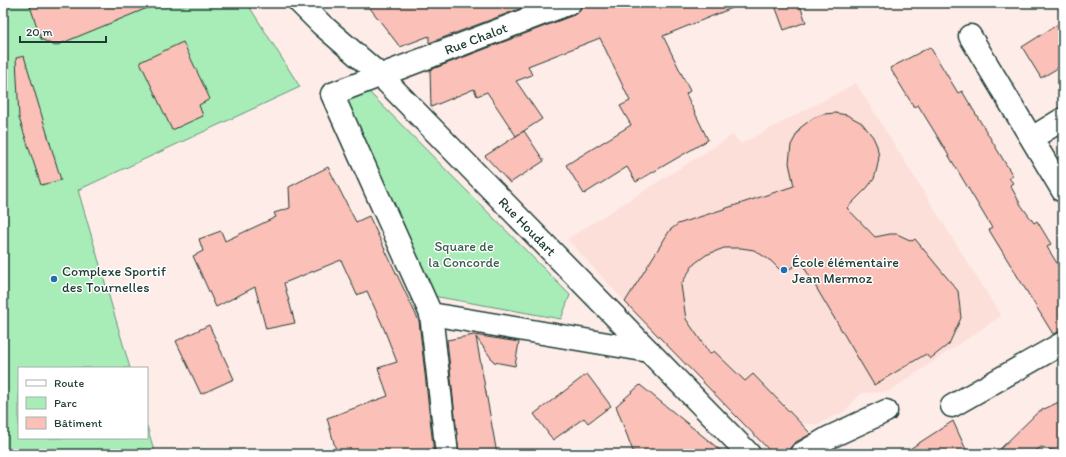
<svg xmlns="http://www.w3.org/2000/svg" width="1066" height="457" font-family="Itim,sans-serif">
	<rect width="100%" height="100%" fill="#feece9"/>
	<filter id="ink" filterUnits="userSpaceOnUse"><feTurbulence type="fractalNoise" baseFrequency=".025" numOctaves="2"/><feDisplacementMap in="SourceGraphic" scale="8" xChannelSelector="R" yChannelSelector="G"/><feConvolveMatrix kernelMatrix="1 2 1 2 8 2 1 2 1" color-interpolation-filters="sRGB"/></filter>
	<g filter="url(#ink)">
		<polygon fill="#fddfda" points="856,83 1001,316 888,392 862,393 845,411 819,424 801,424 771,452 625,302 567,239 733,135 741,144"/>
		<g fill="#a8ecb8" stroke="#649476">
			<polygon points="3,3 247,3 300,87 78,190 130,368 19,368 19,438 147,438 147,426 155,454 3,454"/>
			<polygon points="369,92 570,295 561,319 433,296 340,100"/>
		</g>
		<g fill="#fbc0b7" stroke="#1f3d34">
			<polygon points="29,3 157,3 157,4 55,46 41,39"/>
			<polygon points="366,3 535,3 429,43 429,36 400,47"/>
			<polygon points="582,3 742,3 742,4 663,36 690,91 686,94 708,140 636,182 627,167 584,194 566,165 631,125 620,106 630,101 600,38 528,66 532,75 516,81 542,119 516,136 487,92 477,96 474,89 431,107 430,70 574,15 580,11"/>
			<polygon points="774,3 799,3 806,22 784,30"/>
			<polygon points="1063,21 1063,65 1041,78 1022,47"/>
			<polygon points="183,42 210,99 199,105 203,116 172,130 140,62"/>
			<polygon points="930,47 958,93 962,91 1013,176 1009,178 1013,183 1010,185 1021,205 1034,223 1037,221 1051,244 1047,247 1063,273 1063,331 1053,334 989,230 992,228 934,131 918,105 914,107 890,68"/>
			<polygon points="24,56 61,180 41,185 19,118 16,58"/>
			<polygon points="835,113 847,115 862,123 873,137 877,146 879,157 877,168 874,179 867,188 847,208 875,237 890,234 897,234 912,241 915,239 958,291 961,318 949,344 930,359 926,354 874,385 801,262 783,273 771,261 754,250 741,248 724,248 706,255 694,264 688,273 681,285 686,319 710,354 714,351 745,381 753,374 811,434 794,443 790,448 789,454 773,454 625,302 670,230 678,224 794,186 789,163 791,145 800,128 813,118 824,114"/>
			<polygon points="524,131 544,161 510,183 485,156"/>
			<polygon points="328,167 356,222 369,216 419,321 434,454 337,454 327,418 388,396 378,368 397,362 382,324 367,291 357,295 341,260 284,283 295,323 266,329 255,287 216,307 193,256 203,251 199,239 221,231 225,241 276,217 274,213 290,208 289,187"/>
			<polygon points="209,325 234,379 201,394 176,341"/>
			<polygon points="474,335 519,342 515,366 494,362 476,337 497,454 459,454 447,340"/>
			<polygon points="587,374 611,406 588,423 584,418 553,440 534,414"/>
			<polygon points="640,385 725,454 634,454 616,406"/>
			<polygon points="1063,400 1063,453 1041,447 1031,454 995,454 1038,412"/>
			<polygon points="953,421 968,454 902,454"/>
		</g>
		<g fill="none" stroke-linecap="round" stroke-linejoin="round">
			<g stroke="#1f3d34" stroke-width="25">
				<g id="street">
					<polyline points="570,3 332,94 431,314 649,351"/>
					<polyline points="970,36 1063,191"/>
					<polyline points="1032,138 1063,119"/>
					<polyline points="431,314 447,454"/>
					<polyline points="952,406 1063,343"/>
					<polyline points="801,454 828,438 886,411"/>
				</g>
			</g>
			<g stroke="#1f3d34" stroke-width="25">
				<g id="secondary">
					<path id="s1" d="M 300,3 L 321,24 L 381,76 L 749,454"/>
				</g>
			</g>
			<use href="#street" stroke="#fff" stroke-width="22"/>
			<use href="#secondary" stroke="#fff" stroke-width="22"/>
		</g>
	</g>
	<g fill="#1f6fb2" stroke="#fff" stroke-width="1.5">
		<circle cx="784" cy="270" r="4"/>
		<circle cx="54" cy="279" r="4"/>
	</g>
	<g text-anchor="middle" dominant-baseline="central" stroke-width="3" stroke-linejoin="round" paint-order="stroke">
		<g font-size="14" fill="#1f3d34" stroke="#fff">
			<text transform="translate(476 39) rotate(-21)">Rue Chalot</text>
			<text stroke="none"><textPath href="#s1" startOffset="319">Rue Houdart</textPath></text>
		</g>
		<g font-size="14" fill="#3a604e" stroke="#fff">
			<text x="464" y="246">Square de<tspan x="464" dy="16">la Concorde</tspan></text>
		</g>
		<g font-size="14" fill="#1f3d34" stroke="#fff" text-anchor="start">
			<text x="792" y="262">École élémentaire<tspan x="792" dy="16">Jean Mermoz</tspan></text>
			<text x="62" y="271">Complexe Sportif<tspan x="62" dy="16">des Tournelles</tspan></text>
		</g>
	</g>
	<rect width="1066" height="457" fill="none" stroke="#fff" stroke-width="16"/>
	<rect x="8" y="8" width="1050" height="441" fill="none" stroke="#1f3d34" stroke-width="1.5" filter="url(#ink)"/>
	<rect x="18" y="367" width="130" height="72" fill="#ffffff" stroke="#a5b1ae"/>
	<rect x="26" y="380" width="20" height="6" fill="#ffffff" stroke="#a5b1ae"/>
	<text x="54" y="387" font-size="12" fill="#1f3d34">Route</text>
	<rect x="26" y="397" width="20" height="12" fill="#a8ecb8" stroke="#a5b1ae"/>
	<text x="54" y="407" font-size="12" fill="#1f3d34">Parc</text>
	<rect x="26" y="417" width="20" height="12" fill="#fbc0b7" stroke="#a5b1ae"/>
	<text x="54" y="427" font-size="12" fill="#1f3d34">Bâtiment</text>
	<path d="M20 36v6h86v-6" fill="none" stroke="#1f3d34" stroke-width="2"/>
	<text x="26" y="36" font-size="12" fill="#1f3d34" stroke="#ffffff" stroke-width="3" paint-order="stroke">20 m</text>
</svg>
